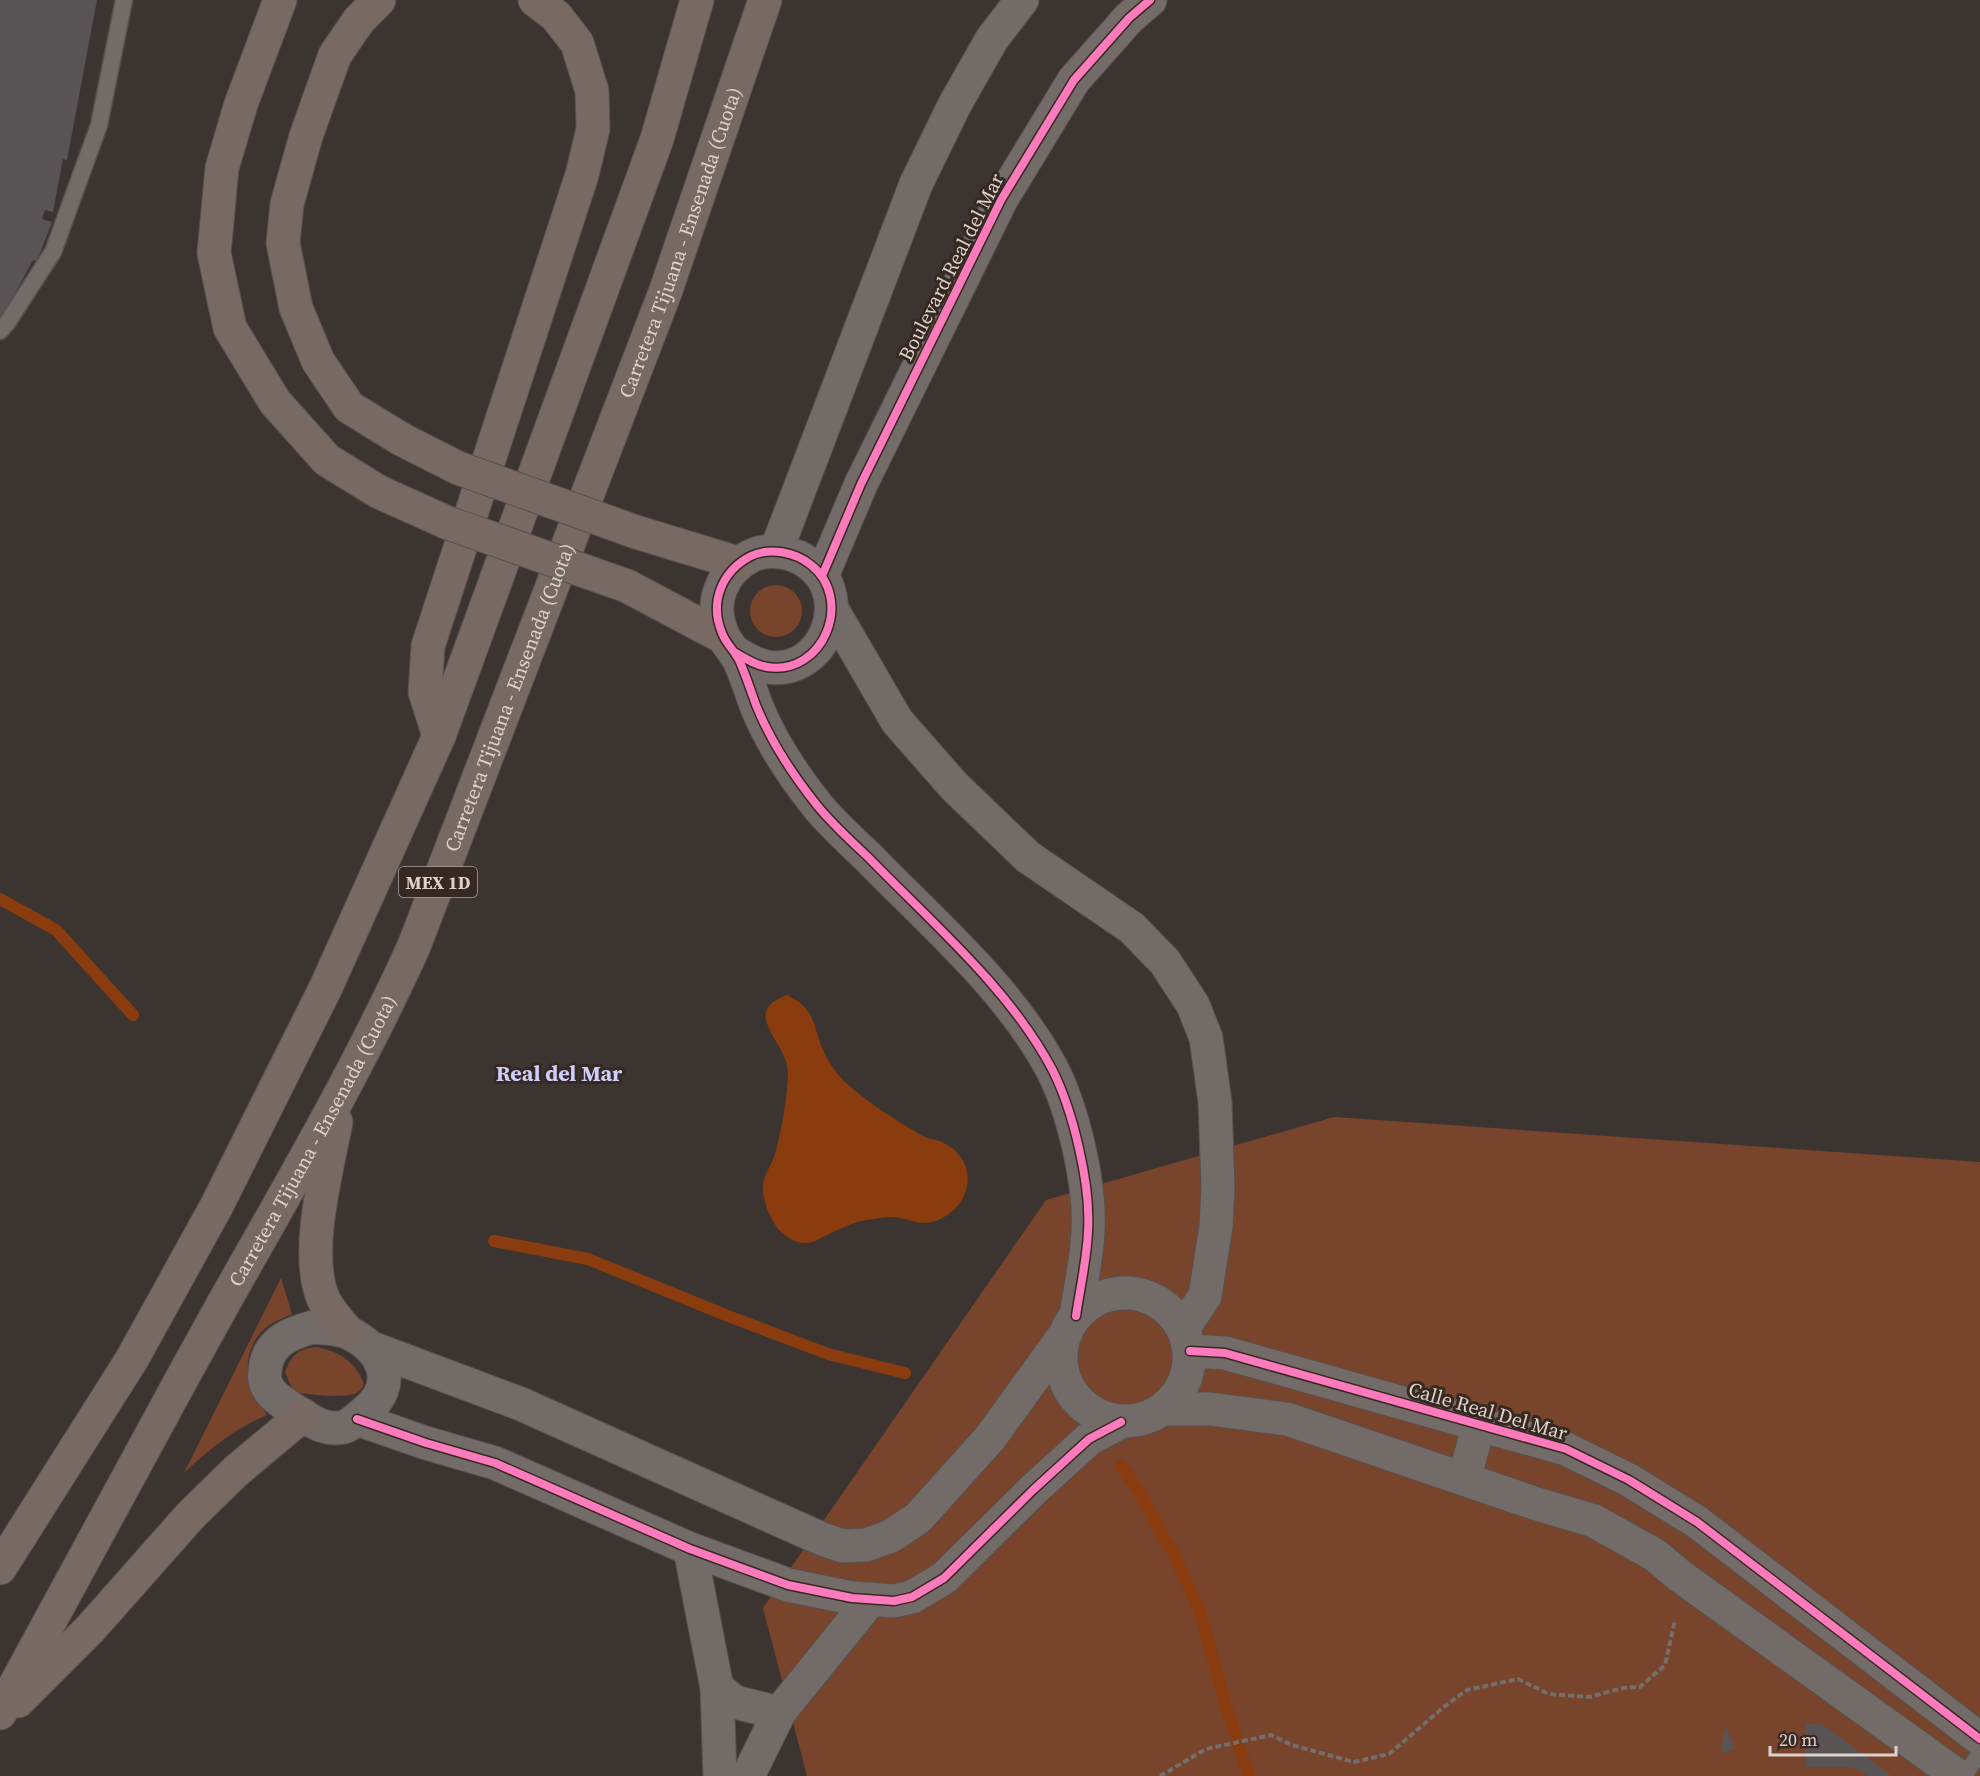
<svg xmlns="http://www.w3.org/2000/svg" width="1980" height="1776" font-family="'Source Serif 4',serif">
	<rect width="100%" height="100%" fill="#3c3431"/>
	<g fill="#79442c">
		<circle cx="776" cy="611" r="26"/>
		<polygon points="1334,1117 1980,1162 1980,1776 807,1776 763,1608 1046,1200"/>
		<path d="M 281,1278 L 292,1314 C 285,1317 277,1320 271,1324 C 250,1337 243,1364 251,1387 C 254,1397 261,1406 267,1415 C 236,1428 209,1449 184,1473 Z"/>
		<path d="M 316,1347 C 339,1351 355,1361 364,1384 C 362,1389 359,1392 354,1394 C 340,1398 307,1395 293,1391 L 285,1372 C 291,1355 298,1349 316,1347 Z"/>
	</g>
	<path fill="#8a3c0f" d="M 787,995 C 816,1009 812,1024 823,1050 C 829,1064 840,1079 853,1089 C 873,1106 897,1121 921,1135 C 927,1139 935,1139 942,1142 C 965,1153 974,1175 963,1198 C 956,1211 943,1220 928,1223 C 916,1224 904,1217 892,1217 C 886,1217 880,1218 874,1219 C 857,1220 842,1228 827,1235 C 820,1238 813,1243 806,1243 C 781,1243 766,1215 763,1192 C 761,1178 771,1167 775,1154 C 782,1127 787,1101 788,1073 C 789,1043 738,1013 787,995 Z"/>
	<g fill="none" stroke-linecap="round" stroke-linejoin="round">
		<g stroke="#8a3c0f" stroke-width="12">
			<polyline points="0,899 56,930 133,1015"/>
			<polyline points="494,1241 588,1259 728,1316 828,1354 905,1373"/>
			<polyline points="1121,1466 1140,1493 1175,1557 1200,1611 1226,1706 1249,1776"/>
		</g>
	</g>
	<g fill="#585456">
		<polygon points="0,0 97,0 67,160 63,159 53,212 45,210 42,219 52,222 37,261 33,260 0,321"/>
		<polygon points="1806,1724 1822,1724 1892,1776 1868,1776 1860,1770 1849,1767 1806,1767"/>
		<polygon points="1726,1727 1735,1748 1724,1754 1721,1749"/>
	</g>
	<g fill="none" stroke-linecap="round" stroke-linejoin="round">
		<g stroke="#58504d" stroke-width="19">
			<g id="service">
				<polyline points="0,331 7,323 53,252 99,125 124,0"/>
				<polyline points="1963,1776 1980,1754"/>
			</g>
		</g>
		<g stroke="#58504d" stroke-width="35">
			<g id="minor">
				<polyline points="690,1549 717,1688 720,1776"/>
				<polyline points="717,1688 735,1702 779,1713"/>
				<polyline points="748,1776 779,1713 871,1599"/>
			</g>
		</g>
		<g stroke="#58504d" stroke-width="35">
			<g id="tertiary">
				<polyline points="776,551 916,184 955,104 992,39 1022,0"/>
				<polyline points="822,576 861,484 1001,200 1074,80 1129,18 1150,0"/>
				<polyline points="833,611 897,721 954,786 1028,857 1132,928 1165,962 1193,1005 1206,1038 1215,1102 1218,1188 1216,1226 1205,1296 1183,1329"/>
				<path d="M 736,653 C 746,659 755,665 767,667 C 824,676 854,599 811,565 C 795,552 770,547 751,556 C 722,571 709,602 722,633 C 726,644 735,651 740,662 C 746,676 751,691 756,705 C 770,740 793,775 816,804 C 831,823 850,840 868,857 C 931,922 1009,988 1052,1069 C 1073,1110 1091,1185 1088,1231 C 1087,1259 1080,1288 1076,1316"/>
				<circle cx="1125" cy="1357" r="64"/>
				<path d="M 313,1327 C 324,1328 338,1328 349,1333 C 383,1349 399,1384 366,1411 C 360,1416 351,1425 344,1427 C 328,1431 314,1423 302,1415 C 290,1407 273,1399 267,1386 C 263,1379 265,1371 266,1364 C 271,1340 292,1333 313,1327 Z"/>
				<polyline points="374,1349 521,1404 822,1539 843,1546 866,1545 891,1536 918,1518 990,1438 1066,1333"/>
				<polyline points="1190,1351 1225,1353 1566,1449 1629,1480 1697,1522 1980,1739"/>
				<polyline points="1163,1409 1210,1409 1287,1419 1534,1503 1594,1521 1655,1555 1680,1576 1958,1776"/>
				<polyline points="357,1419 426,1443 495,1463 690,1549 788,1585 852,1598 894,1601 912,1597 944,1578 1033,1490 1089,1439 1121,1422"/>
				<polyline points="1464,1479 1479,1425"/>
			</g>
		</g>
		<g stroke="#58504d" stroke-width="35">
			<g id="motorway">
				<polyline points="280,0 241,104 222,168 214,253 230,328 275,402 327,460 379,492 448,523"/>
				<polyline points="379,0 359,20 335,55 306,136 287,204 283,243 296,308 318,361 349,407 401,439 458,468"/>
				<polyline points="636,532 738,563"/>
				<polyline points="627,586 723,637"/>
				<polyline points="439,736 425,692 428,646 582,175 593,129 592,91 577,43 556,16 535,0"/>
				<path d="M 336,1122 C 327,1170 304,1252 323,1298 C 329,1311 338,1321 348,1332"/>
				<polyline points="0,1568 132,1359 216,1207 326,987 439,736 657,139 697,0"/>
				<polyline points="18,1701 90,1629 191,1515 235,1472 303,1415"/>
				<path id="s1" d="M 0,1713 C 74,1577 147,1441 222,1306 C 289,1187 358,1070 414,946 L 666,290 L 765,0"/>
			</g>
		</g>
		<polyline stroke="#746e6c" stroke-width="4" stroke-dasharray="6 3" stroke-linecap="butt" points="1160,1776 1206,1749 1271,1735 1292,1745 1354,1762 1389,1754 1445,1706 1467,1690 1518,1679 1549,1694 1589,1697 1623,1688 1640,1687 1665,1665 1675,1620"/>
		<use href="#service" stroke="#726b68" stroke-width="16"/>
		<use href="#minor" stroke="#726b68" stroke-width="33"/>
		<use href="#tertiary" stroke="#726b68" stroke-width="33"/>
		<use href="#motorway" stroke="#786963" stroke-width="33"/>
		<g stroke="#58504d" stroke-width="35" stroke-linecap="butt">
			<g id="motorway-bridge">
				<polyline points="458,468 636,532"/>
				<polyline points="448,523 627,586"/>
			</g>
		</g>
		<use href="#motorway-bridge" stroke="#786963" stroke-width="33"/>
		<g stroke="#372922" stroke-width="11">
			<g id="cycleway">
				<polyline points="822,576 861,484 1001,200 1074,80 1129,18 1150,0"/>
				<path d="M 736,653 C 746,659 755,665 767,667 C 824,676 854,599 811,565 C 795,552 770,547 751,556 C 722,571 709,602 722,633 C 726,644 735,651 740,662 C 746,676 751,691 756,705 C 770,740 793,775 816,804 C 831,823 850,840 868,857 C 931,922 1009,988 1052,1069 C 1073,1110 1091,1185 1088,1231 C 1087,1259 1080,1288 1076,1316"/>
				<polyline points="1190,1351 1225,1353 1566,1449 1629,1480 1697,1522 1980,1739"/>
				<polyline points="357,1419 426,1443 495,1463 690,1549 788,1585 852,1598 894,1601 912,1597 944,1578 1033,1490 1089,1439 1121,1422"/>
			</g>
		</g>
		<use href="#cycleway" stroke="#fd7abc" stroke-width="8"/>
	</g>
	<g text-anchor="middle" dominant-baseline="central" stroke-width="6" stroke-linejoin="round" paint-order="stroke">
		<rect fill="#372922" stroke="#aa9f9a" stroke-width="1.5" x="399" y="867" width="78" height="30" rx="4.5"/>
		<g font-size="18" font-weight="bold" fill="#dcd2ce">
			<text x="438" y="882">MEX 1D</text>
		</g>
		<g font-size="20" fill="#dcd2ce" stroke="#372922">
			<text stroke="none"><textPath href="#s1" startOffset="1624">Carretera Tijuana - Ensenada (Cuota)</textPath></text>
			<text transform="translate(951 267) rotate(-63)">Boulevard Real del Mar</text>
			<text stroke="none"><textPath href="#s1" startOffset="1138">Carretera Tijuana - Ensenada (Cuota)</textPath></text>
			<text stroke="none"><textPath href="#s1" startOffset="652">Carretera Tijuana - Ensenada (Cuota)</textPath></text>
			<text transform="translate(1488 1411) rotate(16)">Calle Real Del Mar</text>
		</g>
		<g font-size="22" font-weight="bold" fill="#cccffb" stroke="#372922">
			<text x="559" y="1073">Real del Mar</text>
		</g>
	</g>
	<path d="M1770 1746v9h126v-9" fill="none" stroke="#dcd2ce" stroke-width="3"/>
	<text x="1779" y="1746" font-size="18" fill="#dcd2ce" stroke="#372922" stroke-width="4.5" paint-order="stroke">20 m</text>
</svg>
